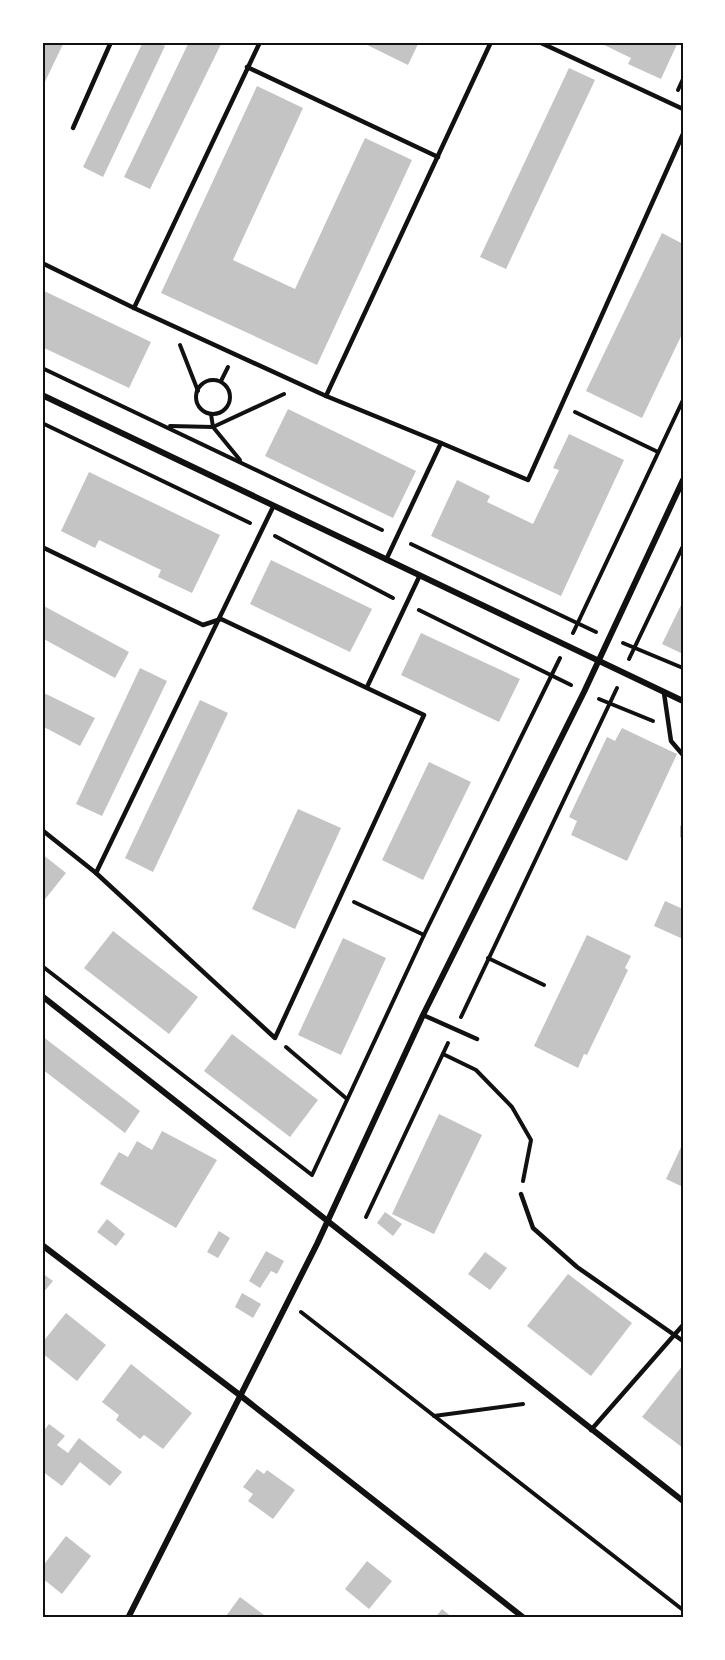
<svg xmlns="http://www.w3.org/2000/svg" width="725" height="1660" font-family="'Libre Baskerville',serif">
	<rect width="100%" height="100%" fill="#fff"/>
	<g fill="#c4c4c4">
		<polygon points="42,42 64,42 42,88"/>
		<polygon points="143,42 157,42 165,46 103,177 83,167"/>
		<polygon points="189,42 222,42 150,189 124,177"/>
		<polygon points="361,42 419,42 408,65"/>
		<polygon points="598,42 678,42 661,79 628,64 631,58"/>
		<polygon points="569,68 595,80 506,269 480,257"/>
		<polygon points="257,86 303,108 233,260 295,289 365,138 412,160 317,365 161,293"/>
		<polygon points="662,233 683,244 683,332 642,418 586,391"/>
		<polygon points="42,290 151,342 129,388 42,347"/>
		<polygon points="288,409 416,471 393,518 265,456"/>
		<polygon points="569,434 624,460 561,596 431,536 457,480 490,496 487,502 533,524 559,470 553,468"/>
		<polygon points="89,472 220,535 192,593 158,577 161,570 99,540 95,548 61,531"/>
		<polygon points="271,560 372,609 350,652 250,604"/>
		<polygon points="683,601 683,654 662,644"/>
		<polygon points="42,605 129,652 115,678 42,638"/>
		<polygon points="421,633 520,679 499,722 401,675"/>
		<polygon points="140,668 167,681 102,816 76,804"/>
		<polygon points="42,692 95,718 80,746 42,726"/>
		<polygon points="200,700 228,713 153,872 125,858"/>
		<polygon points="622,728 677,754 627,861 571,835 577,821 569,817 607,737 615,741"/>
		<polygon points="429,762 471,782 423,880 382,860"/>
		<polygon points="298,809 341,828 295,929 252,909"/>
		<polygon points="42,854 66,873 42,903"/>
		<polygon points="665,901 683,909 683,939 654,926"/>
		<polygon points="113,931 198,997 169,1034 84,968"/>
		<polygon points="587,935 631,956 625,968 628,970 587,1055 584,1054 578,1068 534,1046"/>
		<polygon points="343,938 386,958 341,1055 298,1035"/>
		<polygon points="232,1034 318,1100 290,1137 204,1071"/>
		<polygon points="42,1036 140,1111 125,1133 42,1069"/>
		<polygon points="439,1114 482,1135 434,1234 392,1214"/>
		<polygon points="162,1131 217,1160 176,1228 100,1184 119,1152 128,1157 137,1141 152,1150"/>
		<polygon points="683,1143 683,1187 666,1179"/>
		<polygon points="385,1212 402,1224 393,1236 377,1223"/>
		<polygon points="107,1219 125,1234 116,1246 97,1232"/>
		<polygon points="219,1231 230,1238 218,1258 207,1252"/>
		<polygon points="266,1251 284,1261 277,1274 271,1271 260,1288 249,1281"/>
		<polygon points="485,1252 507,1268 490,1290 468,1274"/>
		<polygon points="42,1273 53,1281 42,1294"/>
		<polygon points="568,1274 632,1323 591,1376 527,1326"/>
		<polygon points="242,1293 261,1304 253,1318 235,1307"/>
		<polygon points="66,1313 106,1345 77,1381 42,1353 42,1343"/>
		<polygon points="131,1364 192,1413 163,1449 144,1435 140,1439 116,1420 119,1415 102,1402"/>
		<polygon points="683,1365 683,1448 642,1417"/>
		<polygon points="49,1424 65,1436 57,1445 68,1453 79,1438 122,1472 110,1486 80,1462 62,1486 42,1471 42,1433"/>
		<polygon points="257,1469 264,1474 267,1470 295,1490 273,1519 248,1501 253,1494 243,1487"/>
		<polygon points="66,1536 91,1556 62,1594 42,1578 42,1567"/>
		<polygon points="367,1561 392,1581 369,1609 345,1589"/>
		<polygon points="240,1597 268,1618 230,1618 226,1616"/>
		<polygon points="442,1609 453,1618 435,1618"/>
	</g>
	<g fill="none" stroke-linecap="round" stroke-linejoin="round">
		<g stroke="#111" stroke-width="4">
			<polyline points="678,90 683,79"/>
			<polyline points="180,345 198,391"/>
			<polyline points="42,368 382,530"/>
			<circle cx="213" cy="397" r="17"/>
			<polyline points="221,381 228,367"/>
			<polyline points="575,412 658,452"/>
			<polyline points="211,414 213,427 240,460"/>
			<polyline points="42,423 250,523"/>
			<polyline points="170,426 213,427 284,394"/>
			<polyline points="275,536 393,598"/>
			<polyline points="411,544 596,632"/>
			<polyline points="419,610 571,685"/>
			<polyline points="573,633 683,400"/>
			<polyline points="623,643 683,668"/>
			<polyline points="629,659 683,546"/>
			<polyline points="599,699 653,721"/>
			<polyline points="354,902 424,935"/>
			<polyline points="488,958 544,985"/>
			<polyline points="42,966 312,1175 424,935 560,658"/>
			<polyline points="461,1017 617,688"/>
			<polyline points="286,1047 347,1099"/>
			<polyline points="443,1054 476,1070 512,1107 531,1140 523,1181"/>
			<polyline points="366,1217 448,1043"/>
			<polyline points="301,1312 683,1610"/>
			<polyline points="434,1416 523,1404"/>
		</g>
		<g stroke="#111" stroke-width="4.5">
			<polyline points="260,42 134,308 326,396 441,443 386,560"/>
			<polyline points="539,42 683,109"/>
			<polyline points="247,67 438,157"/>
			<polyline points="73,128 111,42"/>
			<polyline points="42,263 134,308"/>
			<polyline points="326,396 491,42"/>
			<polyline points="441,443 528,480 683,134"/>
			<polyline points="42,547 203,625 221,619 424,715 275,1038 96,873 42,830"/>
			<polyline points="367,687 420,575"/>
			<polyline points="664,693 671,741 683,755"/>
			<polyline points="683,826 683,837"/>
			<polyline points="96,873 273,507"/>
			<polyline points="423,1015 477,1039"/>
			<polyline points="521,1194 533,1228 577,1267 683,1341"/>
			<polyline points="591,1430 683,1325"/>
		</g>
		<g stroke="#111" stroke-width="6">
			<polyline points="42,395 683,701"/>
			<polyline points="42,996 683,1501"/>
			<polyline points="42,1245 241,1396 524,1618"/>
			<polyline points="128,1618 317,1244 423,1015 584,692 683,480"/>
		</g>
	</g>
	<rect width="725" height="1660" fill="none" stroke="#ffffff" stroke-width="87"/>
	<rect x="44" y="44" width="638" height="1572" fill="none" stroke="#111" stroke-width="2"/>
</svg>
